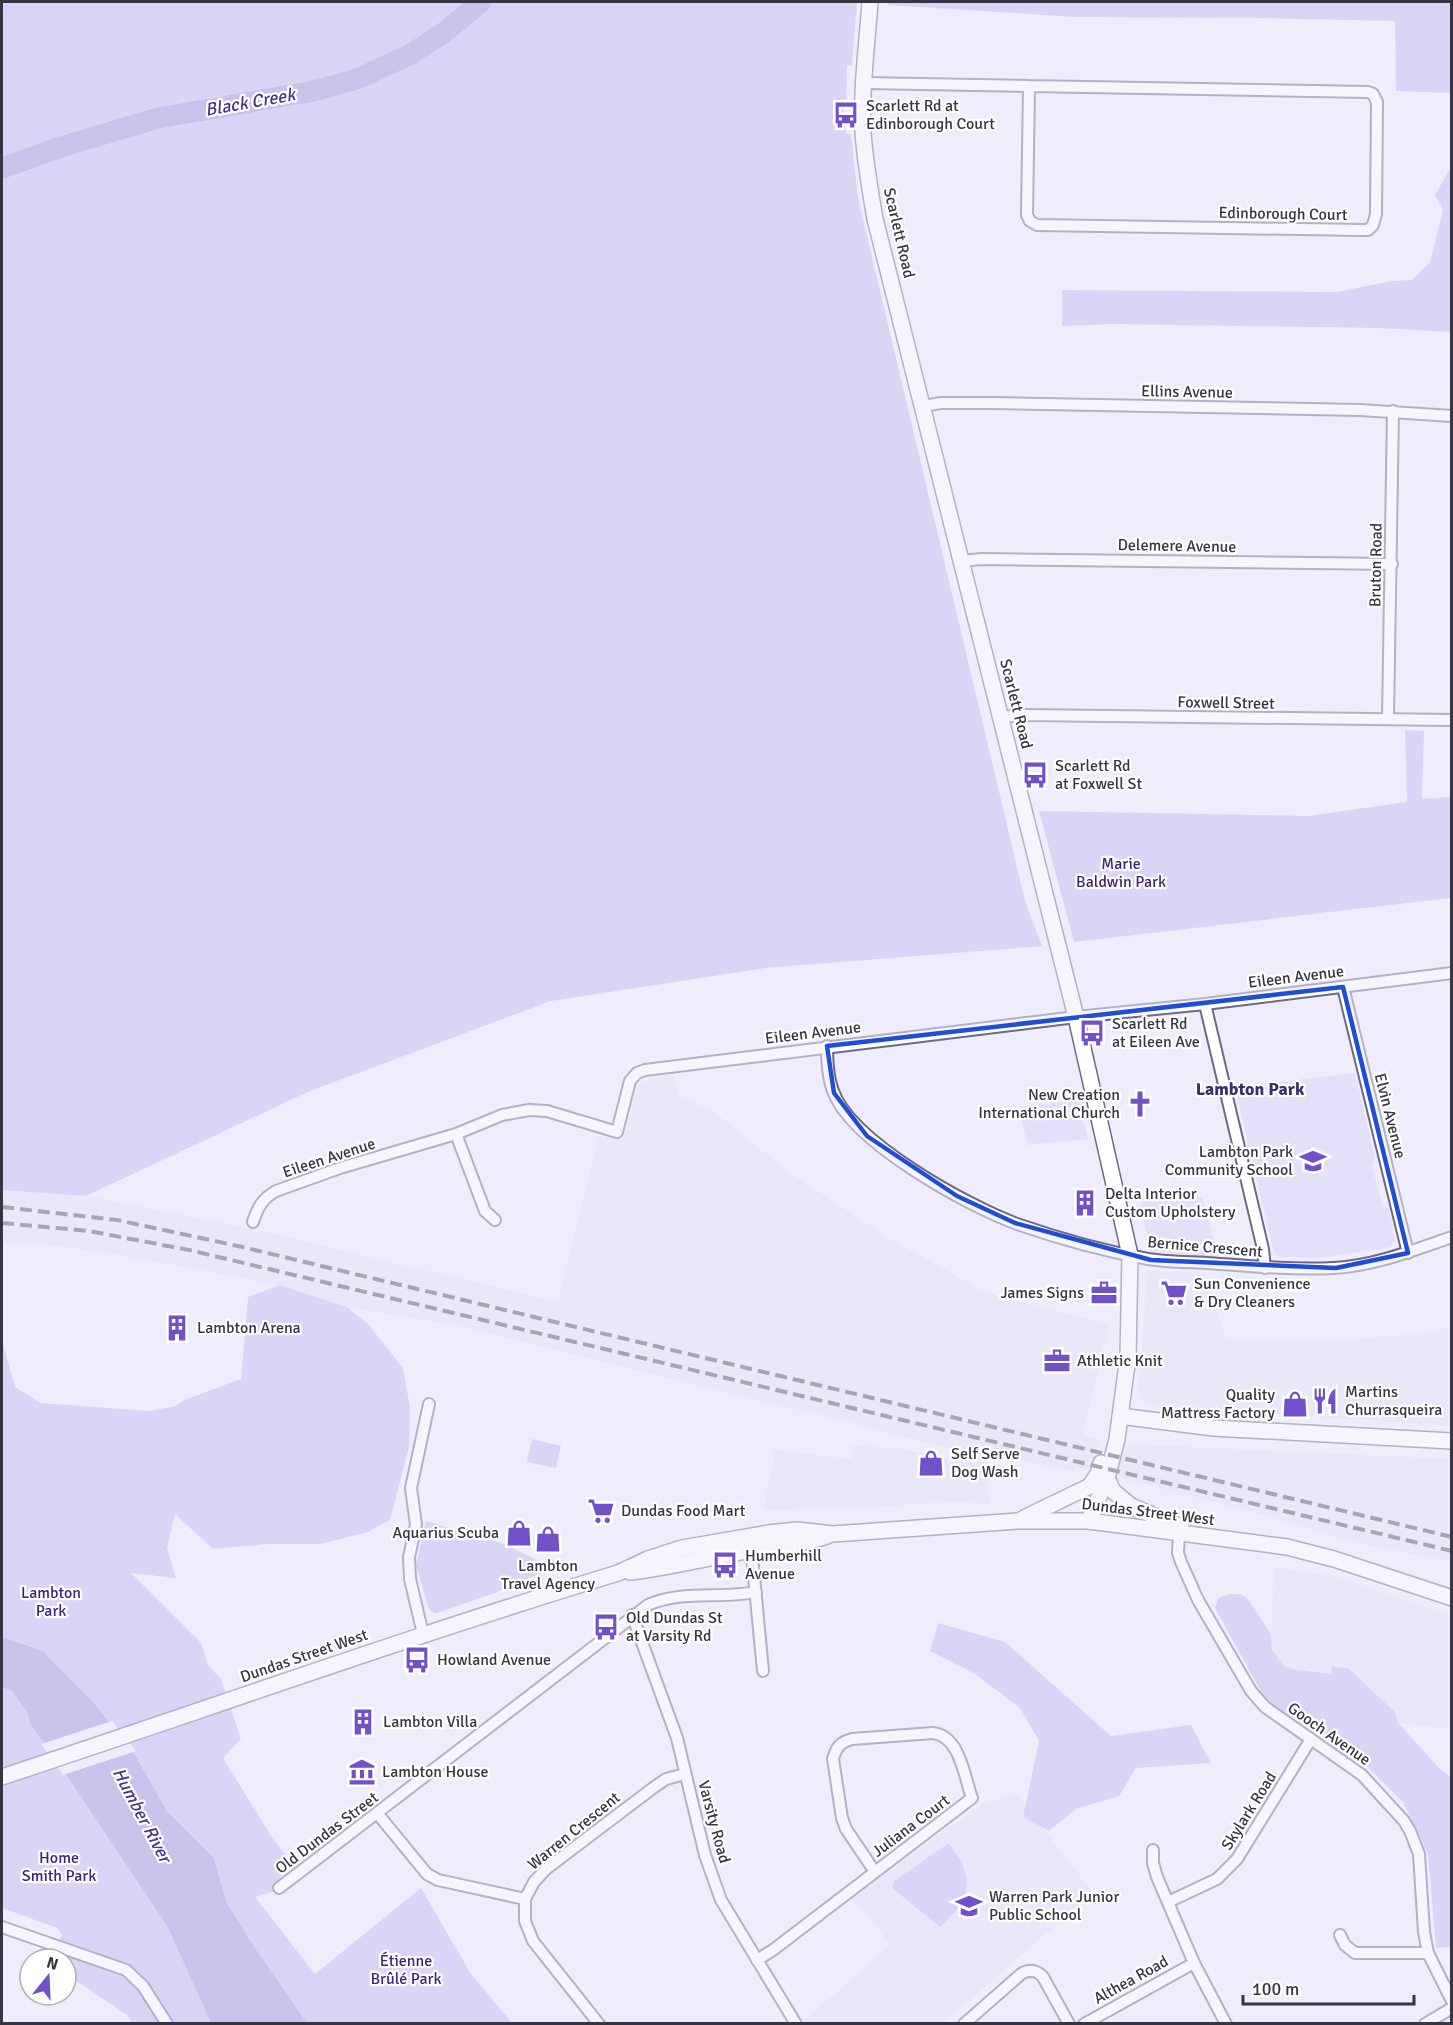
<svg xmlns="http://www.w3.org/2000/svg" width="1453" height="2025" font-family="Signika,sans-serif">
	<rect width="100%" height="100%" fill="#efedfb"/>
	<g fill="#e4e0fa">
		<polygon points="1355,1073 1375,1157 1372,1166 1383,1207 1389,1208 1395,1240 1391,1247 1322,1258 1280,1257 1274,1253 1235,1087"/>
		<polygon points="673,1074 679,1095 717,1114 786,1170 890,1239 984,1291 1109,1325 1082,1435 1098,1440 1091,1471 1075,1467 1074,1471 989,1454 984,1458 991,1505 965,1502 931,1503 874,1507 763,1510 775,1450 851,1459 852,1446 900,1448 956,1461 982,1457 852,1423 454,1325 347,1307 280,1285 120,1255 42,1244 2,1244 2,1190 86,1196 266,1232 558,1302 599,1137 624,1140 638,1084 651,1078"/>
		<polygon points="1078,1100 1088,1139 1028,1145 1018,1107"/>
		<polygon points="1178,1194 1180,1200 1202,1197 1219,1258 1150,1251 1140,1203"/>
		<polygon points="1147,1270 1204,1272 1226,1339 1346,1340 1397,1335 1426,1335 1451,1326 1451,1426 1152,1405 1146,1403 1142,1400 1138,1392 1143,1337"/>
		<polygon points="1125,1444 1451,1459 1451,1562 1361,1544 1254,1512 1116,1477"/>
		<polygon points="1274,1567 1337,1577 1451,1616 1451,1729 1398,1723 1395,1712 1331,1674 1291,1669 1284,1666 1272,1650 1271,1634"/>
		<polygon points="1015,1792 1093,1893 943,2023 807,2024 805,2020 890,1945 868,1915 851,1897 981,1805"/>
	</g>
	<g fill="#c1b7f1">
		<polygon points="2,2 857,2 852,65 847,66 846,109 843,109 846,133 851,134 858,198 1025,901 1042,946 765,968 551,1001 310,1091 86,1196 2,1190"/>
		<polygon points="888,2 1451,2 1451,93 1396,91 1395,21 1263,18 1076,17 888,5"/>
		<polygon points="1451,167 1451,332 1380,328 1114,324 1062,326 1062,290 1337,292 1392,281 1412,280 1430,262 1443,210 1435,195"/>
		<polygon points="1405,730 1424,731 1422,799 1451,797 1451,898 1074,942 1039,811 1308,816 1407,802"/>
		<polygon points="280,1285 347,1307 368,1324 403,1368 410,1408 409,1447 390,1520 368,1532 321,1544 266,1544 213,1549 175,1514 167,1548 176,1578 131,1573 201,1643 208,1665 221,1679 241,1739 223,1758 273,1839 293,1864 282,1873 276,1891 255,1897 315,1974 421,1888 471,1974 512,2023 307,2023 249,1939 226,1901 214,1858 167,1811 135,1755 94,1703 43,1651 2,1637 2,1340 15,1387 41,1403 149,1411 176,1406 184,1400 241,1379 248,1297"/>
		<polygon points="532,1439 561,1446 556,1468 527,1462"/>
		<polygon points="426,1521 504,1544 553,1568 492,1594 434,1614 428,1607 416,1565"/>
		<polygon points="1230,1594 1240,1594 1248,1599 1271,1634 1272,1650 1284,1666 1291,1669 1331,1674 1332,1667 1348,1668 1395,1712 1398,1723 1441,1770 1451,1777 1451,1947 1436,1948 1428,1854 1403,1802 1359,1759 1269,1703 1263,1695 1215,1608 1218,1598"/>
		<polygon points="938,1623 1005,1642 1111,1736 1191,1725 1211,1763 1136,1768 1119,1796 1076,1809 1049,1831 1023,1817 1039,1741 1020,1708 975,1674 930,1651"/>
		<polygon points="2,1687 12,1691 27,1712 31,1725 67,1776 167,1926 211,2023 132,2023 127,2015 66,1974 66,1959 52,1959 62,1935 57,1928 2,1908"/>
		<path d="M 949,1843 C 975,1879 973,1897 940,1927 L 892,1888 L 894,1881 Z"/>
	</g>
	<polygon fill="#9c8fd6" points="2,1637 43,1651 94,1703 135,1755 167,1811 214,1858 226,1901 249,1939 307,2023 211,2023 167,1926 67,1776 31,1725 27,1712 12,1691 2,1687"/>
	<polygon fill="#efedfb" points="112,1721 136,1751 63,1775 41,1744"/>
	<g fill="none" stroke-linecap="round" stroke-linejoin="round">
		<polyline stroke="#9c8fd6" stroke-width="21" points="2,168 61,147 158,118 314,91 357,79 411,54 446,31 481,2"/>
		<g stroke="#6c6886" stroke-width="14">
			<g id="street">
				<polyline points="864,83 1029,86 1027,215 1030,221 1037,225 1361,230 1368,230 1373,225 1376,214 1377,102 1373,94 1368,92 1029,86"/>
				<polyline points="923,406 941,403 992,403 1360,410 1452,416"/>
				<polyline points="962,561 981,559 1392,564"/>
				<polyline points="1000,717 1025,715 1452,720"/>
				<polyline points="1388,719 1393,411"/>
				<polyline points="1343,987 1408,1253"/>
				<polyline points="1205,1004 1263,1249 1265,1268"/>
				<path d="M 827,1046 C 827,1061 828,1078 833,1091 C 851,1142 968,1206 1017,1224 C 1060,1239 1104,1251 1148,1259 C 1167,1262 1188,1262 1207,1263 C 1249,1266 1291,1270 1334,1268 C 1374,1266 1414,1250 1452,1237"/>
				<polyline points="456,1134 485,1211 495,1220"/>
				<path d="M 253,1222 C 258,1207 262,1199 276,1191 L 340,1168 L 456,1134 L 502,1115 L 529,1110 L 547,1111 L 617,1132 L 630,1081 L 637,1073 L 645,1070 L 1076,1017 L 1205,1004 L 1452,973"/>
				<polyline points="1179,1533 1178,1553 1181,1562 1198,1600 1251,1691 1265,1707 1362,1775 1404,1821 1410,1831 1419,1854 1424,1932 1428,1953 1452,2001"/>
				<polyline points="751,1546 763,1671"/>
				<polyline points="632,1615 677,1738 705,1855 721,1900 796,2024"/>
				<polyline points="423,1634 410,1579 409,1557 416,1525 411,1488 429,1404"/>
				<polyline points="377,1813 427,1874 438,1880 525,1899"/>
				<polyline points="1153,1850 1153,1863 1157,1877 1194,1963 1226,2024"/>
				<path d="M 279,1888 L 648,1605 C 680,1590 721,1599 756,1592"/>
				<polyline points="1168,1902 1217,1879 1237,1859 1311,1739"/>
				<polyline points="2,1927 126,1970 143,1986 167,2024"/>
				<polyline points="1340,1935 1345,1945 1355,1953 1428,1953"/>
				<path d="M 757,1960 L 773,1950 L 972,1798 C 964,1776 960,1736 933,1733 L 852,1739 C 840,1742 836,1748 833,1759 L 842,1818 L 846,1829 L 875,1872"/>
				<polyline points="599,2024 533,1941 525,1921 525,1899 534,1882 546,1869 653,1788 666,1779 685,1774"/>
				<path d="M 964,2024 L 1021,1974 C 1029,1969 1037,1970 1043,1977 L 1069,2024"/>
				<polyline points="1084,2024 1194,1963"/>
				<polyline points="1425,2024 1452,2008"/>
			</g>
		</g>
		<g stroke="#6c6886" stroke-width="18">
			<g id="secondary">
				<path d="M 870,2 C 867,45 861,88 863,132 C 865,161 870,190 875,219 L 1076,1017 L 1130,1255 L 1128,1357 L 1117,1439 L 1107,1478 L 1089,1521"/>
				<polyline points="1120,1416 1213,1428 1452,1441"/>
				<polyline points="1107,1478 1113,1491 1131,1506 1181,1527"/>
				<polyline points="1024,1518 1090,1486 1098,1474 1101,1463"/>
				<path d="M 630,1572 C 666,1568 700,1559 736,1553 C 766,1547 798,1546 827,1536"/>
				<path d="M 2,1777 C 207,1709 411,1636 618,1573 L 648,1559 L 682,1548 L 769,1533 L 797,1530 L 833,1534 L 1018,1521 L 1089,1521 L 1287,1547 L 1334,1559 L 1452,1598"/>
			</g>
		</g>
		<use href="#street" stroke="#fff" stroke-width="10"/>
		<use href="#secondary" stroke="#fff" stroke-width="15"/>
		<g stroke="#514f5d" stroke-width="4" stroke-dasharray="12 6" stroke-linecap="butt">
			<polyline points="2,1207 117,1220 238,1246 1452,1537"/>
			<polyline points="2,1223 89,1231 189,1250 1452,1551"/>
		</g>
	</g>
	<path d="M0 0H1453V2025H0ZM 1343,987 L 1408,1253 L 1336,1268 L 1151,1260 L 1015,1223 L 957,1196 L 867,1136 L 834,1093 L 827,1046 Z" fill="#efedfb" fill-opacity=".55" fill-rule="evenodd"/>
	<path fill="none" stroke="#1d4ed8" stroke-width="4.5" stroke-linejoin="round" d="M 1343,987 L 1408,1253 L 1336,1268 L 1151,1260 L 1015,1223 L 957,1196 L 867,1136 L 834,1093 L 827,1046 Z"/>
	<defs>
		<g id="bus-bare" transform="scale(2.07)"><path d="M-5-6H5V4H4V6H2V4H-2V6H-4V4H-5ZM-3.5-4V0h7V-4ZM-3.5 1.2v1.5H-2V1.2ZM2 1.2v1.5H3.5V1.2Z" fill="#7250c9" stroke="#fff" stroke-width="2.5" paint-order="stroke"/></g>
		<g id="church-bare" transform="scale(2.07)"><path d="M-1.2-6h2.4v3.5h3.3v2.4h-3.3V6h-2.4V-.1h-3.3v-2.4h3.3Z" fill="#7250c9" stroke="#fff" stroke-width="2.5" paint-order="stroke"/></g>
		<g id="school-bare" transform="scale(2.07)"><path d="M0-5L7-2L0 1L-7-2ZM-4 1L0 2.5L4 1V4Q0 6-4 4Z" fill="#7250c9" stroke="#fff" stroke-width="2.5" paint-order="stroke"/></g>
		<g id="building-bare" transform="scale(2.07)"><path d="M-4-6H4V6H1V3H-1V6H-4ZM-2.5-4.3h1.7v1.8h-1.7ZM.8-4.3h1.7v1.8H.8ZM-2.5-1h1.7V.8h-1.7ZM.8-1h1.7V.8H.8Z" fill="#7250c9" stroke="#fff" stroke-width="2.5" paint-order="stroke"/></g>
		<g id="office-bare" transform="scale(2.07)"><path d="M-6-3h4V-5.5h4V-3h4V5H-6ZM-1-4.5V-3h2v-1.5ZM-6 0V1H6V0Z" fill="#7250c9" stroke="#fff" stroke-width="2.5" paint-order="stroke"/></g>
		<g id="supermarket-bare" transform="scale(2.07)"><path d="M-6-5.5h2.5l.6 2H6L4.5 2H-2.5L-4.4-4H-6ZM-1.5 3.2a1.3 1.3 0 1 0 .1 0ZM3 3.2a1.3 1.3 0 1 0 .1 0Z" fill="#7250c9" stroke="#fff" stroke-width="2.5" paint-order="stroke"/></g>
		<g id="restaurant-bare" transform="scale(2.07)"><path d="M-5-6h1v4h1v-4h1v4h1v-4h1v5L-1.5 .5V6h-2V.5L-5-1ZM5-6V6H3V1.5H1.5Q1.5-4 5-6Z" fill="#7250c9" stroke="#fff" stroke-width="2.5" paint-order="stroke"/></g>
		<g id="shop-bare" transform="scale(2.07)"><path d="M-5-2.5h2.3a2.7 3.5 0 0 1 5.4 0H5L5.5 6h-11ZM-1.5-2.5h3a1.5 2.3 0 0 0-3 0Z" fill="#7250c9" stroke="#fff" stroke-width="2.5" paint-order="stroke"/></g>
		<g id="museum-bare" transform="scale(2.07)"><path d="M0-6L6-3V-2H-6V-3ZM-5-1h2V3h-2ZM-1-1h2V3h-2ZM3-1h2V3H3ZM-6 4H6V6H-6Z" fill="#7250c9" stroke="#fff" stroke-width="2.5" paint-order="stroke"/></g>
	</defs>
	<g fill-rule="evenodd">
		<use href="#bus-bare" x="846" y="115"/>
		<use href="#bus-bare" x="1035" y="775"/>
		<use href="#bus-bare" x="1092" y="1033"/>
		<use href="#church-bare" x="1140" y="1104"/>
		<use href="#school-bare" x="1313" y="1161"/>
		<use href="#building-bare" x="1085" y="1203"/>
		<use href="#office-bare" x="1104" y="1293"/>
		<use href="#supermarket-bare" x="1174" y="1293"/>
		<use href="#building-bare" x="177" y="1328"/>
		<use href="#office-bare" x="1057" y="1361"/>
		<use href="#restaurant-bare" x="1325" y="1401"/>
		<use href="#shop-bare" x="1295" y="1404"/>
		<use href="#shop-bare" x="931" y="1463"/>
		<use href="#supermarket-bare" x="601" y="1511"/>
		<use href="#shop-bare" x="519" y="1533"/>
		<use href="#shop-bare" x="548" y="1539"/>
		<use href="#bus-bare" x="725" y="1565"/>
		<use href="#bus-bare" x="606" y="1627"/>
		<use href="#bus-bare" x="417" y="1660"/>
		<use href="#building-bare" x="363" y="1722"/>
		<use href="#museum-bare" x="362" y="1772"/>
		<use href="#school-bare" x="969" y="1906"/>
	</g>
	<g text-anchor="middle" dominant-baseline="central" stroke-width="4.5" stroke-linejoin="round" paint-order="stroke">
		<g font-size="16" fill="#373543" stroke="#fff" text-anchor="start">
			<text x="866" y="106">Scarlett Rd at<tspan x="866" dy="18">Edinborough Court</tspan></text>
			<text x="1055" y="766">Scarlett Rd<tspan x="1055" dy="18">at Foxwell St</tspan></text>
			<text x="1112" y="1024">Scarlett Rd<tspan x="1112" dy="18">at Eileen Ave</tspan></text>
			<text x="1120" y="1095" text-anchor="end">New Creation<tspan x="1120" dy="18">International Church</tspan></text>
			<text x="1293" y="1152" text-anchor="end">Lambton Park<tspan x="1293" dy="18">Community School</tspan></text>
			<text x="1105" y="1194">Delta Interior<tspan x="1105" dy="18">Custom Upholstery</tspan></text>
			<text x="1194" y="1284">Sun Convenience<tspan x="1194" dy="18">&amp; Dry Cleaners</tspan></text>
			<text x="1084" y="1293" text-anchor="end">James Signs</text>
			<text x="197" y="1328">Lambton Arena</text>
			<text x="1077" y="1361">Athletic Knit</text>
			<text x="1345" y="1392">Martins<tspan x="1345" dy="18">Churrasqueira</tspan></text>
			<text x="1275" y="1395" text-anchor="end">Quality<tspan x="1275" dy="18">Mattress Factory</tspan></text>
			<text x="951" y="1454">Self Serve<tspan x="951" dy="18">Dog Wash</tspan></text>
			<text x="621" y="1511">Dundas Food Mart</text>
			<text x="499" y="1533" text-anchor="end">Aquarius Scuba</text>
			<text x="745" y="1556">Humberhill<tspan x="745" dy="18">Avenue</tspan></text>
			<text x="548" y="1566" text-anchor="middle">Lambton<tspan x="548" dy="18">Travel Agency</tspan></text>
			<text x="626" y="1618">Old Dundas St<tspan x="626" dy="18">at Varsity Rd</tspan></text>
			<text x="437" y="1660">Howland Avenue</text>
			<text x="383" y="1722">Lambton Villa</text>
			<text x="382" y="1772">Lambton House</text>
			<text x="989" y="1897">Warren Park Junior<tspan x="989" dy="18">Public School</tspan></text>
		</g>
		<g font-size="16" fill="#373543" stroke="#fff">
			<text transform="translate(1283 214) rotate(1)">Edinborough Court</text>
			<text transform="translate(899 233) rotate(77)">Scarlett Road</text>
			<text transform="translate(1187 392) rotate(1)">Ellins Avenue</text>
			<text transform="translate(1177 546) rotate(1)">Delemere Avenue</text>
			<text transform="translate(1376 565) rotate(-89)">Bruton Road</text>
			<text transform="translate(1226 703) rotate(1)">Foxwell Street</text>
			<text transform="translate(1016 704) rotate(76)">Scarlett Road</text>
			<text transform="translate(1296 977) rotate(-7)">Eileen Avenue</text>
			<text transform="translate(813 1033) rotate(-7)">Eileen Avenue</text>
			<text transform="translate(1390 1116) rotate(76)">Elvin Avenue</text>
			<text transform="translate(329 1158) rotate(-18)">Eileen Avenue</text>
			<text transform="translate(1205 1247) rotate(5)">Bernice Crescent</text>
			<text transform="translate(1148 1512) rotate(7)">Dundas Street West</text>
			<text transform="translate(304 1656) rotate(-19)">Dundas Street West</text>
			<text transform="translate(1329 1734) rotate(35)">Gooch Avenue</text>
			<text transform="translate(1249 1811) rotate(-58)">Skylark Road</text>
			<text transform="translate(714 1822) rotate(75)">Varsity Road</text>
			<text transform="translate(911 1826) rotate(-37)">Juliana Court</text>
			<text transform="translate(574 1831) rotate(-39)">Warren Crescent</text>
			<text transform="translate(327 1833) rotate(-37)">Old Dundas Street</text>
			<text transform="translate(1131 1980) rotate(-29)">Althea Road</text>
		</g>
		<g font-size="16" fill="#3d2376" stroke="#fff">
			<text x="1121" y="864">Marie<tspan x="1121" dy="18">Baldwin Park</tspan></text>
			<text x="51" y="1593">Lambton<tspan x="51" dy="18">Park</tspan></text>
			<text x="59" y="1858">Home<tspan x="59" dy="18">Smith Park</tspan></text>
			<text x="406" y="1961">Étienne<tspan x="406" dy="18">Brûlé Park</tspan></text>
		</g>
		<g font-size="18" font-style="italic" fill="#4a3286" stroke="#fff">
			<text transform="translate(250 102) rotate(-10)">Black Creek</text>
			<text transform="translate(142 1815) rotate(62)">Humber River</text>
		</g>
		<g font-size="18" font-weight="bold" fill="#3e2f6b" stroke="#fff">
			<text x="1250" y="1089">Lambton Park</text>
		</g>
	</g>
	<rect width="1453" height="2025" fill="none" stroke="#373543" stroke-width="6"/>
	<g transform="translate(48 1977) rotate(18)"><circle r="28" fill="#ffffff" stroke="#afaeb4" stroke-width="1.5"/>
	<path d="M0-4.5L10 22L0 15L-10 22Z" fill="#7250c9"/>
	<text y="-9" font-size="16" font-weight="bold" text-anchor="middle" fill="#373543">N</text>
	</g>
	<path d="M1243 1995v9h171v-9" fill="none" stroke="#373543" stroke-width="3"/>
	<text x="1252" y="1995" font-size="18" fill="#373543" stroke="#ffffff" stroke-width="4.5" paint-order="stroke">100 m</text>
</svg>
